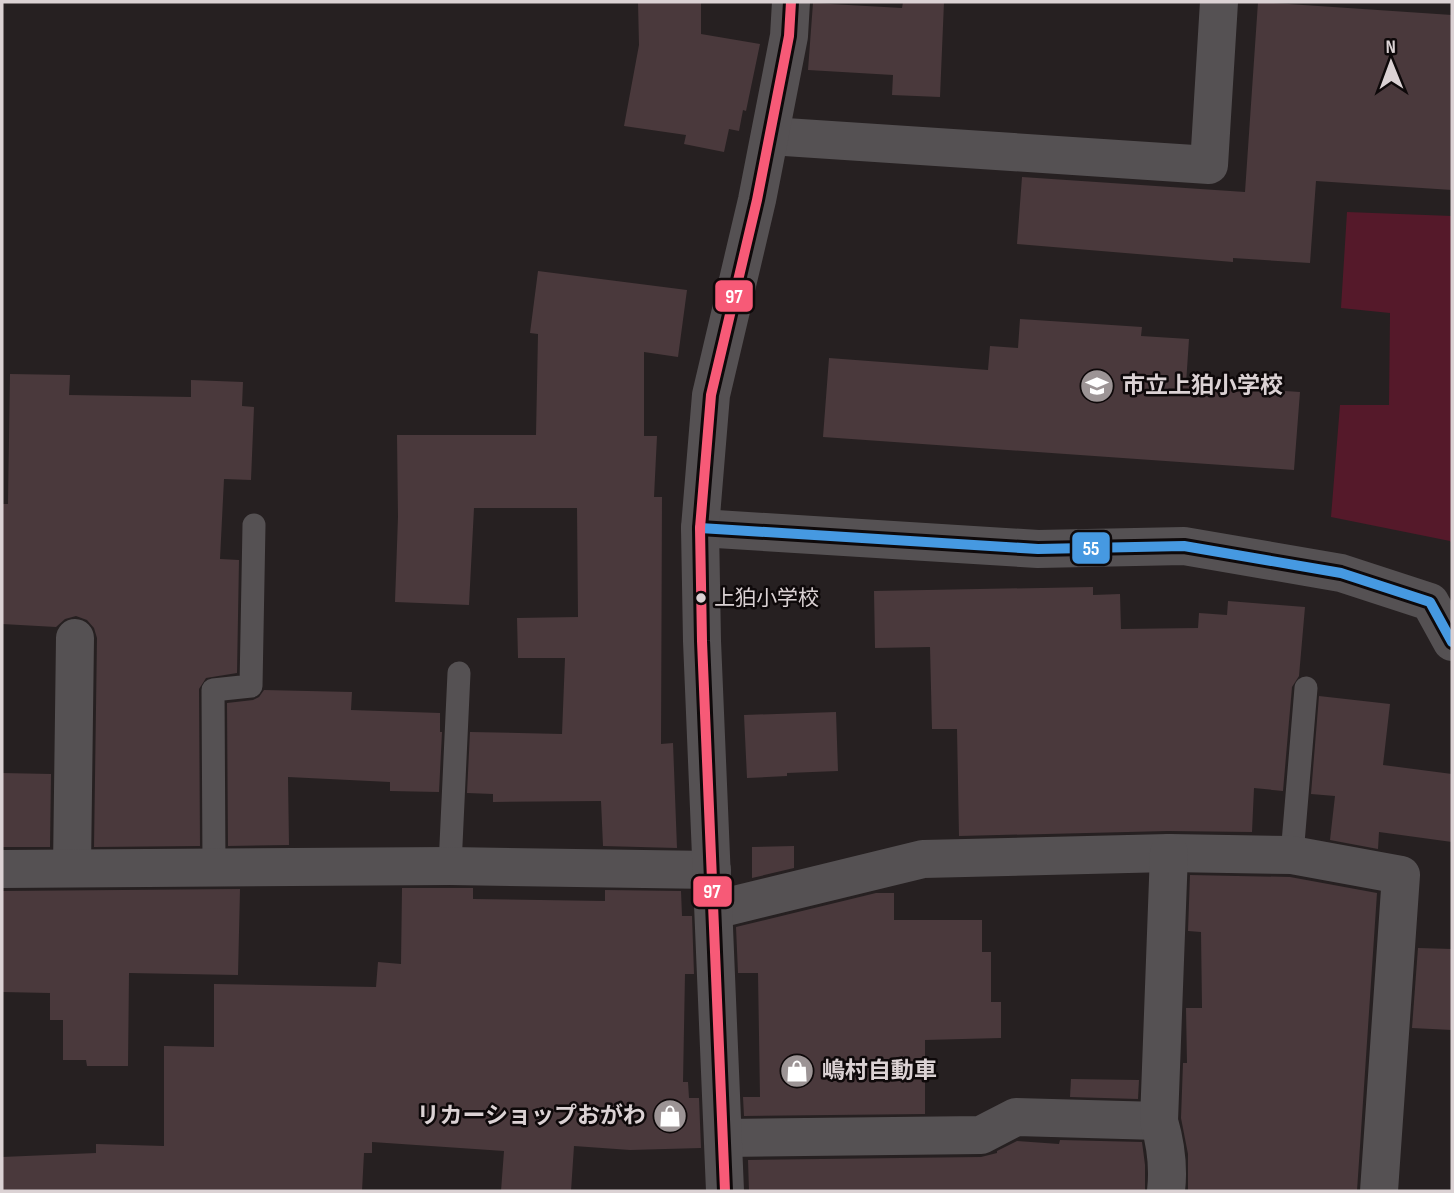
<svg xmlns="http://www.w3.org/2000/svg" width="1454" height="1193" font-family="'Sofia Sans Condensed','Noto Sans JP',sans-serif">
	<rect width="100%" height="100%" fill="#262021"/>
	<polygon fill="#55192a" points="1347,212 1452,216 1452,544 1450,541 1331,517 1340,405 1389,405 1390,313 1341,308"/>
	<g fill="#4a393c">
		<polygon points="638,2 701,2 701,34 760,44 746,111 743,110 739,131 729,129 724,152 684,144 686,135 624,126 639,45"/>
		<polygon points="903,2 944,2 940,97 892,95 893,75 808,70 813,3 902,8"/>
		<polygon points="1258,2 1452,15 1452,190 1316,181 1310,263 1233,258 1233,262 1017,244 1022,177 1245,192"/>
		<polygon points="538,271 687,290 678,357 644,352 644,436 657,436 654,497 662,497 661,744 673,743 677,848 603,846 601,801 493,802 493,794 467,793 470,732 562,734 565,658 518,658 517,618 578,617 577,508 474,508 469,605 395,602 398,517 397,435 536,435 538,334 530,333"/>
		<polygon points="1020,319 1142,327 1141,336 1189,339 1186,384 1300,392 1294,470 823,437 829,358 988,370 990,346 1018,348"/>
		<polygon points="10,374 70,375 69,395 191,397 191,380 243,382 242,406 254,407 251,480 224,479 220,559 239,560 237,673 206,678 199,689 200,846 94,847 97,638 94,628 87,620 76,616 65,619 56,627 2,624 2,504 8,504"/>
		<polygon points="1093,587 1093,595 1120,594 1121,629 1198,628 1199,613 1227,615 1228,601 1305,607 1299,676 1292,687 1283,791 1254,788 1252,832 1168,831 959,836 957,729 932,729 930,647 875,648 874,591"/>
		<polygon points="264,690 352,692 351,710 440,713 440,732 442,732 439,792 390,791 390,782 288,777 289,845 228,846 227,703 253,700 259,697"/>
		<polygon points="1319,696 1390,704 1383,765 1452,774 1452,842 1379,832 1378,849 1330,840 1335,796 1311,794"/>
		<polygon points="836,712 838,771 787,773 787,776 747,778 744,715"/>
		<polygon points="2,773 51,774 50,847 2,847"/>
		<polygon points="794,846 794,868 752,878 752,847"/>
		<polygon points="1190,875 1290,877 1377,893 1357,1191 1188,1191 1188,1154 1181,1118 1183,1063 1187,1063 1186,1008 1202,1008 1201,932 1188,931"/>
		<polygon points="402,888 473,888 473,899 605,901 605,890 681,891 682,916 692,916 694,974 685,974 683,1082 688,1082 689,1098 699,1098 701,1148 630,1150 574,1146 571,1191 501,1191 504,1151 372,1142 372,1153 364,1153 362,1191 2,1191 2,1157 96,1153 96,1144 164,1146 164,1046 214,1047 214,984 376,987 378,962 401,964"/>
		<polygon points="240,889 238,975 129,973 128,1066 87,1066 86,1060 63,1060 63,1020 50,1020 50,993 2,992 2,891"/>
		<polygon points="876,893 894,893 894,920 982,920 982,952 991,952 991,1002 1001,1002 1001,1038 925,1040 925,1114 744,1116 743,1097 760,1097 758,973 738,973 736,927"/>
		<polygon points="1418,948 1452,949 1452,1030 1412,1028"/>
		<polygon points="1071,1079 1139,1080 1138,1099 1070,1097"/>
		<polygon points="1060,1140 1142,1142 1145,1165 1145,1191 749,1191 748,1160 981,1157 997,1153 997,1151 1017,1141 1059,1144"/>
	</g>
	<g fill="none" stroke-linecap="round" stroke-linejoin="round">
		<g stroke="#555153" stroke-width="23">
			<polyline points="1292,855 1306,688"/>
			<polyline points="214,866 213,690 251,686 254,525"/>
			<polyline points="450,866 459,673"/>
		</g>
		<g stroke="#555153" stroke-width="38">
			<polyline points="770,136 1209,165 1219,2"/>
			<polyline points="700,528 1038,549 1184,546 1341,573 1430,602 1452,642"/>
			<polyline points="72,868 75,638"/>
			<polyline points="2,869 450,866 712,870"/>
			<polyline points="714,910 923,859 1169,853 1292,855 1401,875 1379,1191"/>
			<polyline points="723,1138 981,1135 1016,1117 1159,1121"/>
			<polyline points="725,1191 702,641 700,528 711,395 757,200 789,36 791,2"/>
			<path d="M 1166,1191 C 1169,1166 1166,1145 1159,1121 L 1169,853"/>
		</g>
		<g stroke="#0e090a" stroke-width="16">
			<polyline id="bus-1" points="700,528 1038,549 1184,546 1341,573 1430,602 1452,642"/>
		</g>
		<g stroke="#0e090a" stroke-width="16">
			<polyline id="bus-2" points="725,1191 702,641 700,528 711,395 757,200 789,36 791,2"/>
		</g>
		<use href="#bus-1" stroke="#4699e1" stroke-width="10"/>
		<use href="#bus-2" stroke="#f75a77" stroke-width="10"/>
	</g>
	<defs>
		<g id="school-disc" transform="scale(1.75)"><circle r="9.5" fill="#9c9495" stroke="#0e090a"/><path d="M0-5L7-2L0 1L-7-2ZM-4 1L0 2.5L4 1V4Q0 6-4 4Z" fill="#fff"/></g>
		<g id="shop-disc" transform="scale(1.75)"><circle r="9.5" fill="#9c9495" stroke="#0e090a"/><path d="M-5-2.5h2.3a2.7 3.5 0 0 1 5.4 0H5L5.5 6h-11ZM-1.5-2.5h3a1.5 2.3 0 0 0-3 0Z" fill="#fff"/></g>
	</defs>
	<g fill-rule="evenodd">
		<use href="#school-disc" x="1097" y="386"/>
		<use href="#shop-disc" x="797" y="1071"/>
		<use href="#shop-disc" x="670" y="1116"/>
	</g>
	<circle fill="#dbd2d4" stroke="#0e090a" stroke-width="2.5" cx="701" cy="598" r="6"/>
	<g text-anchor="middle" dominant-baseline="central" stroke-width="5" stroke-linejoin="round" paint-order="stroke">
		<g font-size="21" fill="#dbd2d4" stroke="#0e090a" text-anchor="start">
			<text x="714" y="598">上狛小学校</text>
		</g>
		<g font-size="23" font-weight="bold" fill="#dbd2d4" stroke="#0e090a" text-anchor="start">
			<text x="1122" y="386">市立上狛小学校</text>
			<text x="822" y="1071">嶋村自動車</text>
			<text x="646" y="1116" text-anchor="end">リカーショップおがわ</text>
		</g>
	</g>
	<g stroke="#0e090a" stroke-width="2.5">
		<rect x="714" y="279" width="40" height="34" rx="7" fill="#f75a77"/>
		<rect x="1071" y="531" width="40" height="34" rx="7" fill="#4699e1"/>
		<rect x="692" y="875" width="41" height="33" rx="7" fill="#f75a77"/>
	</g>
	<g font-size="19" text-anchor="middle" font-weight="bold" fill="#fff">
		<text x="734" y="303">97</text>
		<text x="1091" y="555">55</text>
		<text x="712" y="898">97</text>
	</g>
	<rect width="1454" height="1193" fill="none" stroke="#dbd2d4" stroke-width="7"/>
	<g transform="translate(1391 63) rotate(359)" stroke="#0e090a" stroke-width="5" paint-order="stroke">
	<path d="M0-5L12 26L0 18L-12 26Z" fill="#dbd2d4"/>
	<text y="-10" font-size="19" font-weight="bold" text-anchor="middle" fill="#dbd2d4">N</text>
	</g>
</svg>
